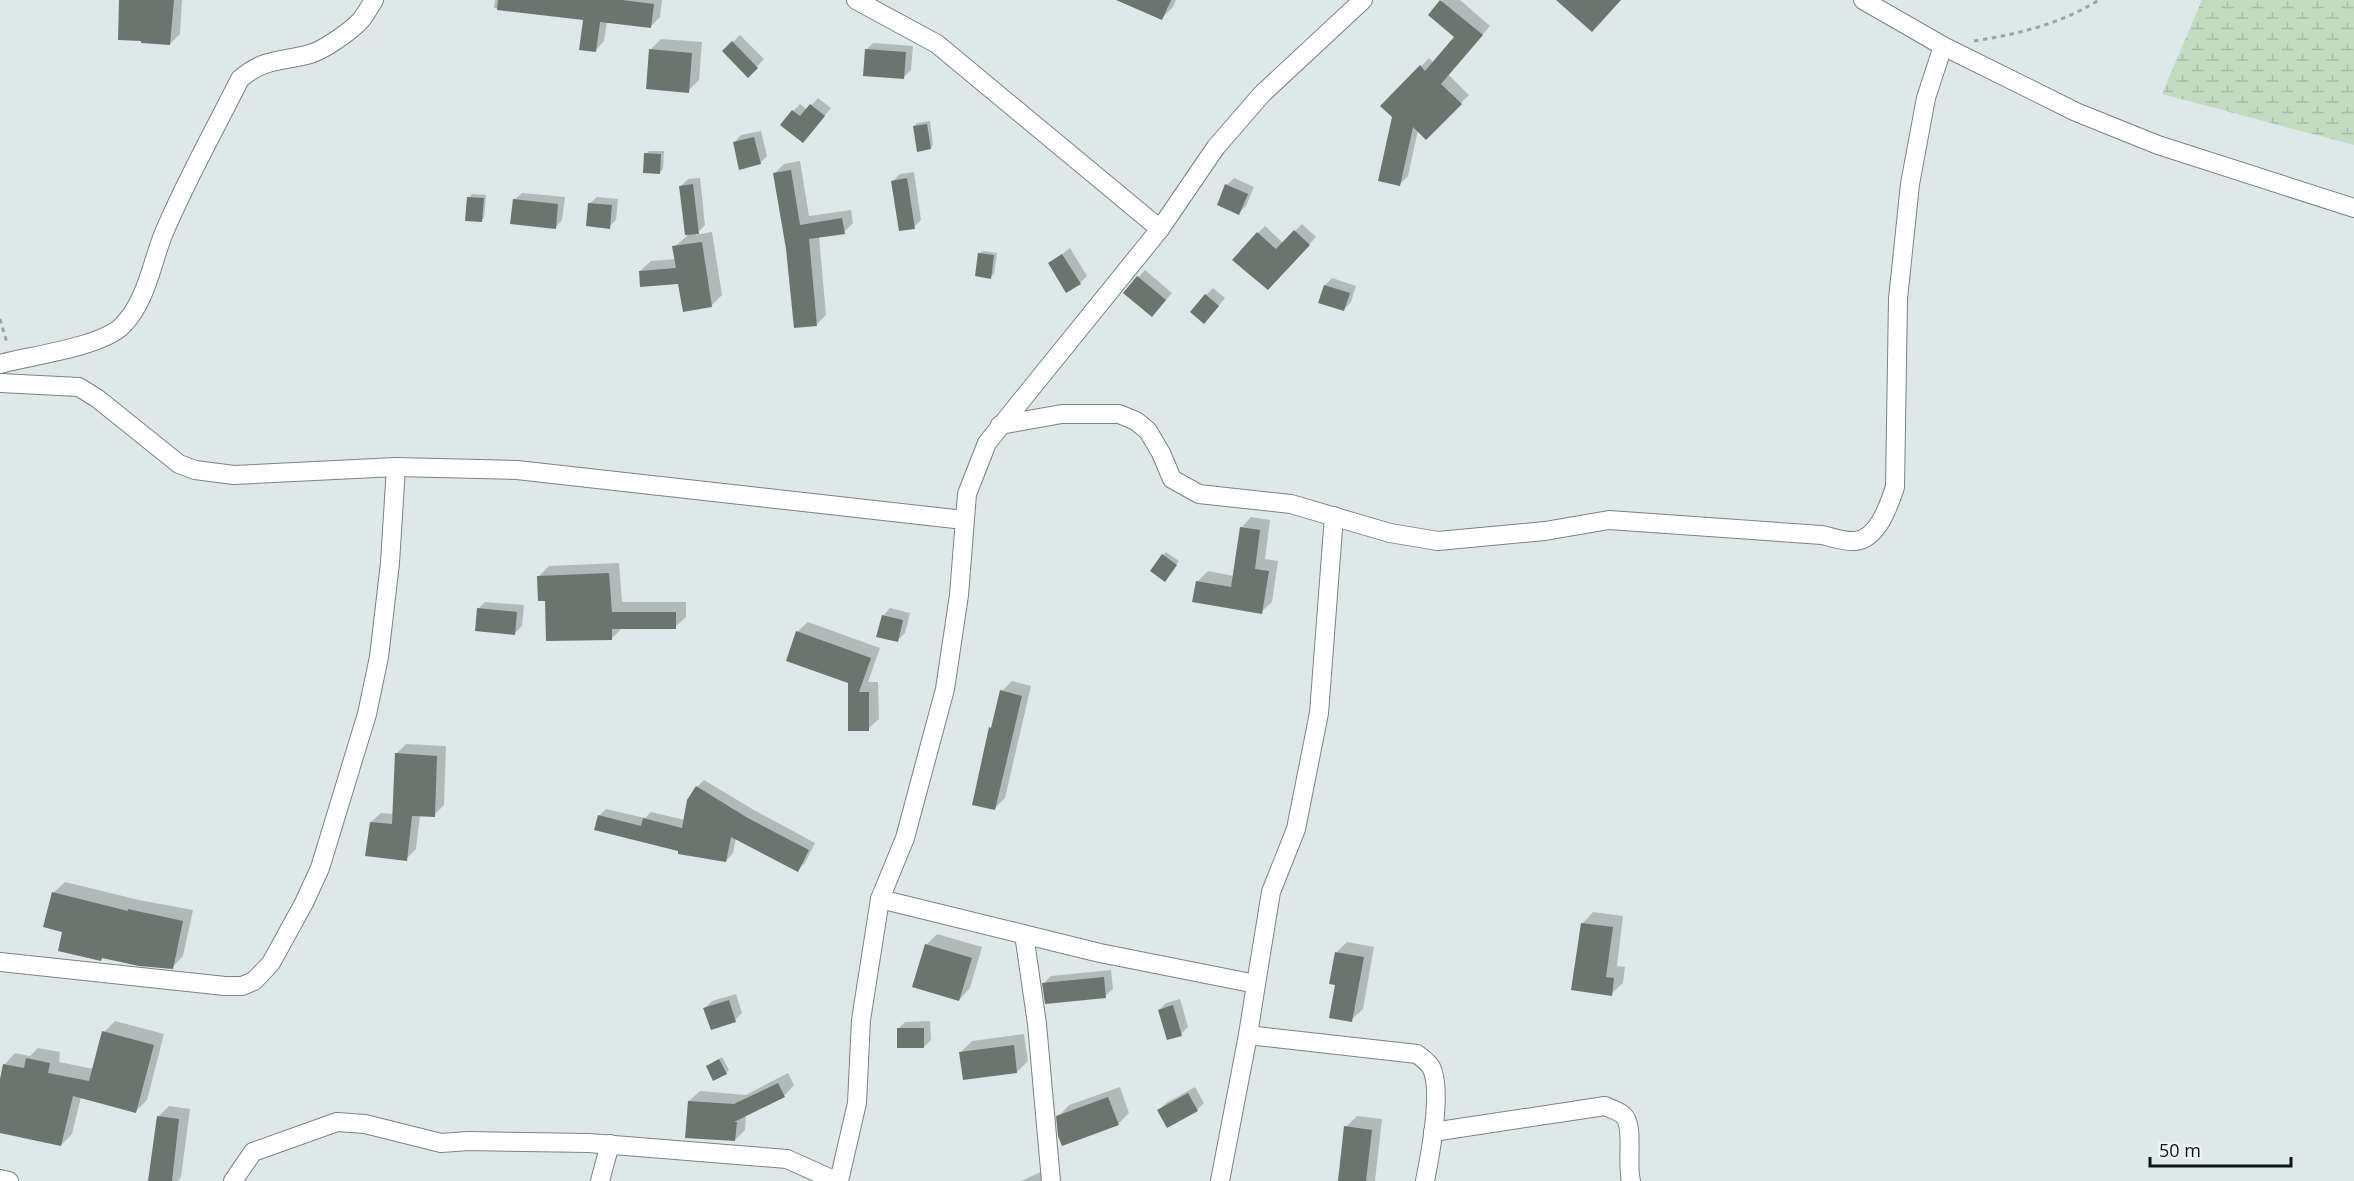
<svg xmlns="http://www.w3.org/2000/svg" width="2354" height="1181" font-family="'Open Sans',sans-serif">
	<defs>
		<pattern id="wetland-marsh" width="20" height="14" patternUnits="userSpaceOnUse" patternTransform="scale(1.5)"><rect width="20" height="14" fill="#c4dbc1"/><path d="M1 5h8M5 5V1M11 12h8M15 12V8" fill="none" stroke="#a7bba5"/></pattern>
	</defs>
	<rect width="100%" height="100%" fill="#dfe8e8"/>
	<polygon fill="url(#wetland-marsh)" points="2202,0 2354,0 2354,145 2162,94"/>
	<g fill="#0003">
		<polygon points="120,0 182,0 180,34 170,44"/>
		<polygon points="495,0 662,0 660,17 651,26 607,21 604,41 596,50 585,18 494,8"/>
		<polygon points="1141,0 1176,0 1173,7 1162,18"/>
		<polygon points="1442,0 1460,0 1490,26 1448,74 1469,95 1426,138 1418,130 1408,176 1400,184 1394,117 1382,106 1429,58 1434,63 1456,37 1430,15"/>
		<polygon points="740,35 764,59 748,76 724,51"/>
		<polygon points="661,39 702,42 699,80 688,91 650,50"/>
		<polygon points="873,43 913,46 911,70 904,77 866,50"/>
		<polygon points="818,98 831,108 810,134 793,111 800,104 807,110"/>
		<polygon points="930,121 933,145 930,148 914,127 917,123"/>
		<polygon points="761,131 767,156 760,163 734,143 741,135"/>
		<polygon points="649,151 664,151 663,169 660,172 646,154"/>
		<polygon points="800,161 809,216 851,210 853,223 844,232 819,236 826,315 817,324 775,173 784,164"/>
		<polygon points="914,172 921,220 914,227 893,181 900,174"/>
		<polygon points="700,178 705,225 695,235 712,232 722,295 711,306 679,282 640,271 651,261 676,259 674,247 687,236 680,187 688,179"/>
		<polygon points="1234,178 1254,187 1246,206 1239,213 1227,185"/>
		<polygon points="522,193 565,197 562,220 555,228 514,200"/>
		<polygon points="472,194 486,195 484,218 481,221 469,198"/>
		<polygon points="597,197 618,199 616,220 609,227 589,204"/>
		<polygon points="1302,224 1316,237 1275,281 1258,233 1265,226 1283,243"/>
		<polygon points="1070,248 1087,276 1080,283 1050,263"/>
		<polygon points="983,251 997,253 994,274 991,277 979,254"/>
		<polygon points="1145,270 1172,293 1159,308 1125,292"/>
		<polygon points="1332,278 1356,286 1351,302 1344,309 1325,285"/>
		<polygon points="1213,288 1225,298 1211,315 1206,295"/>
		<polygon points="1251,517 1270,520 1265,559 1278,561 1272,602 1261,612 1197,582 1208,571 1234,576 1241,528"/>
		<polygon points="1166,552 1179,561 1168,577 1163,555"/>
		<polygon points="619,563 622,602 686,602 686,617 675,627 622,628 611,639 538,577 549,566"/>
		<polygon points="485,602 524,605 522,626 514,634 478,609"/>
		<polygon points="890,608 910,613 905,633 897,641 883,616"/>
		<polygon points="808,622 880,648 868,682 878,682 879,719 868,729 850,682 797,632"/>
		<polygon points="1012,681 1031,686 1005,798 995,808 991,728 993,725 1002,691"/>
		<polygon points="406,744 446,746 444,805 434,815 420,815 416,849 406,859 371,822 381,813 394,814 396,754"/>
		<polygon points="704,780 754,810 815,843 805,863 798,870 736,838 733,853 726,861 680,849 599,816 606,809 645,818 651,812 685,820 697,787"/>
		<polygon points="65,882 139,900 193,910 183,956 172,968 104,956 101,959 64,931 53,893"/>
		<polygon points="1593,912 1623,916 1617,966 1625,967 1623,983 1611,994 1582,924"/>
		<polygon points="937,934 982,947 970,988 959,1000 926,945"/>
		<polygon points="1347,942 1374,947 1363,1009 1351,1020 1337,984 1336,953"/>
		<polygon points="1111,970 1113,989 1105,996 1044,983 1051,976"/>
		<polygon points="736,994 742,1013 735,1020 705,1008 712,1001"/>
		<polygon points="1180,999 1188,1027 1181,1034 1159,1010 1166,1003"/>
		<polygon points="115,1021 164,1034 147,1100 136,1111 81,1097 72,1134 61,1145 0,1132 0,1090 4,1065 15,1053 30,1056 38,1048 60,1052 59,1062 94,1069 104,1032"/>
		<polygon points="930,1021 931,1040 924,1047 898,1029 905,1022"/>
		<polygon points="1024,1034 1028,1061 1017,1072 961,1052 972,1041"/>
		<polygon points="722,1057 729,1070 726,1073 708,1066"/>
		<polygon points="788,1073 794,1085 784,1096 746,1114 745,1130 735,1140 689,1101 700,1091 746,1095"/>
		<polygon points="1120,1087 1129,1113 1118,1124 1058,1117 1069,1105"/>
		<polygon points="1195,1087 1204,1103 1197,1110 1159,1110 1166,1103"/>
		<polygon points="169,1106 190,1109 181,1177 178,1181 150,1181 158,1117"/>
		<polygon points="1357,1116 1382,1119 1375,1181 1339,1181 1346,1127"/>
		<polygon points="1043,1171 1048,1181 1021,1181"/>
	</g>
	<g fill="#6c7470">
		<polygon points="119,0 174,0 170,45 141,43 141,41 118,40"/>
		<polygon points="498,0 622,0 654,4 651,28 600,22 596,52 579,50 583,20 497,10"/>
		<polygon points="1116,0 1171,0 1162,20"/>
		<polygon points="1440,0 1483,35 1441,84 1462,104 1426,140 1413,127 1400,186 1378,181 1392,117 1380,106 1420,65 1425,71 1454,37 1428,15"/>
		<polygon points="1556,0 1621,0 1592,32"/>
		<polygon points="732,41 758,68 748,78 722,51"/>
		<polygon points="649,49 692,53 689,93 646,89"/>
		<polygon points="865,49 906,52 904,79 863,76"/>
		<polygon points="810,104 825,116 803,143 780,125 792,110 800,116"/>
		<polygon points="927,124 931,149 917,152 913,126"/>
		<polygon points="754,137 761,164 739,170 733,142"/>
		<polygon points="644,153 661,154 660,174 643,173"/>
		<polygon points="791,170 800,225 842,218 845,234 809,239 817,326 794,328 786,249 773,173"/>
		<polygon points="907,178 915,229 899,231 891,181"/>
		<polygon points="693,184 699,234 685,235 679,186"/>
		<polygon points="1225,184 1248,194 1239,215 1217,205"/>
		<polygon points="467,197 484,198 482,222 465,221"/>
		<polygon points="513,199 558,204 556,229 510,224"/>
		<polygon points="588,203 612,205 610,229 586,226"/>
		<polygon points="1294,230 1310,245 1268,290 1232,260 1257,232 1276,249"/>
		<polygon points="702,242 712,307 683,312 678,284 640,287 639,271 676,268 672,246"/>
		<polygon points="978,253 994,255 991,279 975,276"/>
		<polygon points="1062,254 1081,284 1066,293 1048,263"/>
		<polygon points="1137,276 1166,300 1152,317 1123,293"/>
		<polygon points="1324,285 1350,293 1344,311 1318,303"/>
		<polygon points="1205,294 1219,306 1204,324 1190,312"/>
		<polygon points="1240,527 1260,530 1255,569 1269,571 1262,614 1192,602 1196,581 1231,587"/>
		<polygon points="1162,554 1177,565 1165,582 1150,571"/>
		<polygon points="609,573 612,612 676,612 676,629 612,629 612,640 546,641 545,601 538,601 537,576"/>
		<polygon points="477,608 517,612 515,635 475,631"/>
		<polygon points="882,615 903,620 898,642 876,637"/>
		<polygon points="796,631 871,658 859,692 869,692 869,731 848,731 848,683 786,661"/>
		<polygon points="1000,690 1022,696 995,810 972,805 989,727 991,728"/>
		<polygon points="395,753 437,756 435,817 412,816 407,861 365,856 370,822 392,824"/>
		<polygon points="696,786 746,817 809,850 798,872 731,837 726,862 678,854 678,851 594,830 598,815 641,826 643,818 682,828 687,800"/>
		<polygon points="52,892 128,911 128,909 183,921 173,969 139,966 102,958 101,961 58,951 62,932 43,927"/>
		<polygon points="1581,923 1613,927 1606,977 1614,978 1612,996 1571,990"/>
		<polygon points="925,944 972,958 959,1001 912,987"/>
		<polygon points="1335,952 1364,957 1352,1022 1329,1018 1335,985 1329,984"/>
		<polygon points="1104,977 1106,998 1045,1004 1042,983"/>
		<polygon points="729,1000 736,1022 711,1030 703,1008"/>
		<polygon points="1173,1005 1182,1036 1167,1040 1158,1010"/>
		<rect x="897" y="1028" width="27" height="20"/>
		<polygon points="102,1031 154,1045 136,1113 73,1096 61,1146 0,1133 0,1079 3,1064 24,1068 26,1058 50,1063 48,1073 89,1081"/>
		<polygon points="1014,1045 1017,1073 963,1080 959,1052"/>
		<polygon points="719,1059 727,1074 713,1081 706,1066"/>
		<polygon points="778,1083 785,1097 734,1122 737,1122 735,1141 685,1138 688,1101 734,1104"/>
		<polygon points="1188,1093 1198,1111 1167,1128 1157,1110"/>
		<polygon points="1108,1097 1119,1125 1062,1146 1058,1136 1056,1116"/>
		<polygon points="157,1116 179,1119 172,1181 148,1181"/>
		<polygon points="1344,1126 1372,1130 1366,1181 1338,1181"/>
	</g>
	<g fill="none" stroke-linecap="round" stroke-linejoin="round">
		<g stroke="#7a8282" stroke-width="20">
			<g id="minor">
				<polyline points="856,0 937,44 1160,229"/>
				<polyline points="1863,0 1943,46 2076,112 2158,145 2354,208"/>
				<path d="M 0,364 C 29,356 101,347 122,326 C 146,302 151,266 163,235 C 185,182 214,131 240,79 C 264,58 281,62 310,54 C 324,50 351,31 361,20 C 366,14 370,6 374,0"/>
				<polyline points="0,383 79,387 98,399 179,464 195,470 234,475 396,467 517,470 964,520"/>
				<path d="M 1000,425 L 1062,414 L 1119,414 L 1136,421 L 1148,431 L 1161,453 L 1172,479 L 1199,494 L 1291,504 L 1390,533 L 1438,541 L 1545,531 L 1609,520 L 1822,535 C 1831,537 1845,542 1855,541 C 1878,539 1889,505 1895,487 L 1898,299 L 1910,184 L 1926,98 L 1943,46"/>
				<path d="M 880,899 L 1100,953 L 1256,984 L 1248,1035 L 1417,1054 C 1422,1058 1427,1061 1431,1067 C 1443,1089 1430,1156 1425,1181"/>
				<polyline points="1024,934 1037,1024 1051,1181"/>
				<polyline points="0,962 225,986 242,986 254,981 271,963 304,903 320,868 367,714 379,657 390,563 396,467"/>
				<polyline points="1256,984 1271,892 1296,829 1319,713 1334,516"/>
				<path d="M 1433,1132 L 1605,1106 C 1611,1109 1619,1111 1623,1115 C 1635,1125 1626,1163 1631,1181"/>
				<polyline points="0,1179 9,1181"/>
				<polyline points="233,1181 253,1152 337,1122 365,1124 441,1143 468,1141 589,1143 787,1159 836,1181"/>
				<polyline points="600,1181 610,1144"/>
				<polyline points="839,1181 857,1103 861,1020 880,899 905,838 945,689 959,595 967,494 987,443 1160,229 1216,147 1262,94 1363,0"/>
				<polyline points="1220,1181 1248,1035"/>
			</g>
		</g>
		<g stroke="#9ca3a3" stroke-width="3" stroke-dasharray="4.5 4.5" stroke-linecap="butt">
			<path d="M 1974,41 C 2019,34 2060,24 2099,0"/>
			<polyline points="0,319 7,343"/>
		</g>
		<use href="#minor" stroke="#fff" stroke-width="18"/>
	</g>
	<path d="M2150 1157v9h141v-9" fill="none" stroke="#101414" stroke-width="3"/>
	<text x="2159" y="1157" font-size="18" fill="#101414" stroke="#ecf5f5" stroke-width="4.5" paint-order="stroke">50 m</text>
</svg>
